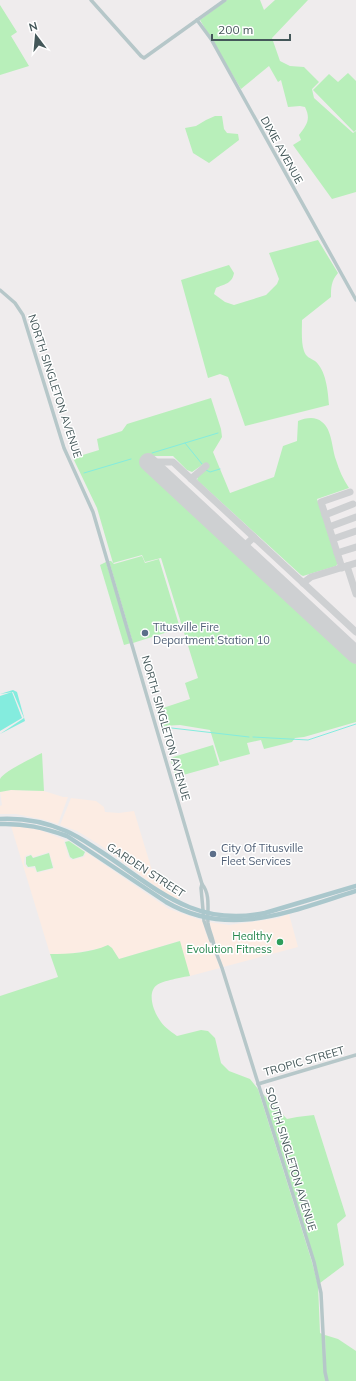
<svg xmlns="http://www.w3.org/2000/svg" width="356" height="1381" font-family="Mulish,sans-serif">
	<rect width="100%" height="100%" fill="#efeced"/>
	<g fill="#fcece3" fill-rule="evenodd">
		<polygon points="11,790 44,791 63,797 68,797 58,824 45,820 16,814 0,814 0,806 2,805 0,792"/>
		<polygon points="71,798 96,801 104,807 105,812 119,813 134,811 154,877 176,884 179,900 171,897 158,888 100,845 77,831 60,825"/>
		<path d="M 11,826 L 17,826 L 40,830 L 65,840 L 64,842 L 69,858 L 72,860 L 84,857 L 86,852 L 169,909 L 204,921 L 205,931 L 220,968 L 190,976 L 179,941 L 119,959 L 112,948 L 108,945 L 102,948 L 69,954 L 50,954 ZM 49,852 L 54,867 L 53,869 L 37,873 L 34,868 L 27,868 L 24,865 L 24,861 L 25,856 L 31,854 L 33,857 Z"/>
		<polygon points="289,914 298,947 223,967 209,922 229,925 278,918"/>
	</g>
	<g fill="#b8efba">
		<path d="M 227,0 L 260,0 L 264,10 L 275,0 L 308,0 L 272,38 L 280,61 L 290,66 L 304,67 L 319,82 L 312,89 L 314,98 L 353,133 L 356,131 L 356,192 L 332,199 L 293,145 L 301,140 L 299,135 C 307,125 311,119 305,107 L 300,106 L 288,107 L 281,80 L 278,82 L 269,66 L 241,89 L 200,20 Z"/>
		<polygon points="0,5 17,32 11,36 29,66 0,75"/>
		<polygon points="348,73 356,81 356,130 354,132 313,90 329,74 338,82"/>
		<polygon points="215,116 222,116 224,129 227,133 238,134 239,140 209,163 193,153 185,128 196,126 206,120"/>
		<path d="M 318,240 L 338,273 C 331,281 331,288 331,297 L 302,320 C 302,329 301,343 304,351 C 306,357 310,358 315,361 C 326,370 328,391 329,405 L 245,426 L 228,377 L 220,374 L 208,378 L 181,280 L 229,265 L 234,273 C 232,284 224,284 216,288 L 214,294 L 225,302 L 234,305 L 266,295 L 277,284 L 279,279 L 269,253 Z"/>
		<path d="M 211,398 L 221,429 L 222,437 L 213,452 L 230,493 L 274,477 L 283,446 L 297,441 L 298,421 C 306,418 315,416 322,422 C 332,429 332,449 336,460 C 339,470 343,479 349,488 L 317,499 L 338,563 L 336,566 L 303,576 L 301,575 L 197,480 L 199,474 L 208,467 L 205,463 L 192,472 L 187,470 L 173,456 L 150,456 L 140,465 L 356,664 L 356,722 L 304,737 L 295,738 L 292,742 L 264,749 L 261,740 L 247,743 L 250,754 L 220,762 L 210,730 L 180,725 L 162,726 L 157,710 L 190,699 L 185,683 L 198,678 L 161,558 L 145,562 L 142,555 L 113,563 L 97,508 L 73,458 L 99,450 L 97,439 L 122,431 L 127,424 Z"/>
		<polygon points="142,556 145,563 159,559 180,628 133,643 109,561 111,561 114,564"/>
		<polygon points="106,562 131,643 124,645 100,565"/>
		<polygon points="213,745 219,765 176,777 170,758"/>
		<path d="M 42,753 L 44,791 L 11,790 L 0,792 C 0,788 0,782 0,779 C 3,772 34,757 42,753 Z"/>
		<polygon points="69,841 85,852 83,856 73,859 70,857 65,842"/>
		<polygon points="49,853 53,868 37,872 35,866 28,867 26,864 26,857 31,855 33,858"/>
		<path d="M 180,941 L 190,976 C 183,977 162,981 157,985 C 147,992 153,1010 159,1019 C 163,1026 170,1031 177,1036 L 201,1030 L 208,1031 L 215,1038 L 221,1063 L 229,1071 L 250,1079 L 258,1089 L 312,1262 L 318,1285 L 320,1333 L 322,1334 L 326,1381 L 0,1381 L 0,996 L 58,977 L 50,954 C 70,954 90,953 108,945 L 112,948 L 119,959 Z"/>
		<polygon points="262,1093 287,1119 297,1117 314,1115 346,1216 337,1224 344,1265 320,1283"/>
		<polygon points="325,1335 338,1339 356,1351 356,1381 328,1381 326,1372"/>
	</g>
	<g fill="#84ecde">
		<polygon points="13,690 17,692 25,721 0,734 24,718 13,692 0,694"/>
		<polygon points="12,692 22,718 0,731 0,696"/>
	</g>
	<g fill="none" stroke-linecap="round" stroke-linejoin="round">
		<g stroke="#84ecde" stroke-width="1">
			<polyline points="185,443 202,464"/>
			<polyline points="152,453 218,433"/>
			<polyline points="206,470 210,472 220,469"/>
			<polyline points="84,473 131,459"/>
			<polyline points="163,727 249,737"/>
			<polyline points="253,737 308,740 356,724"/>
		</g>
		<g stroke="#ced0d2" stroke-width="7">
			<polyline points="148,462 173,462 356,632"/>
			<polyline points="191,479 206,466"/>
			<polyline points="325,515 353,504"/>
			<polyline points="329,527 356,517"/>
			<polyline points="333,539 356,531"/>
			<polyline points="241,549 254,537"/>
			<polyline points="337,553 356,547"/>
			<polyline points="347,566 356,594"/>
			<polyline points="342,568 321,502 350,492"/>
			<polyline points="303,583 311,577 356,563"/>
			<polyline points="354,653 356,651"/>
		</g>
		<polyline stroke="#ced0d2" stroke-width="18" points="148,462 356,655"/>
		<g stroke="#b6c7c9" stroke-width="3.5">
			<polyline points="91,0 141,56 144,58 225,0"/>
			<polyline points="197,20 211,39 356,300"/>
			<path d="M 0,290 L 15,303 L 23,315 L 64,448 L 93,512 L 202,884 C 211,895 207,910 208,923 C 209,932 214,939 214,948"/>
			<polyline points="202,884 201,888 204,921 211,941"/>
			<polyline points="214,947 222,968 314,1262 321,1293 325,1372 327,1381"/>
			<polyline points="258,1084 356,1055"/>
		</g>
		<g stroke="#aac7cc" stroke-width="4.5">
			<path d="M 0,819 C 22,818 45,822 66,831 C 78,836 89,844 100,851 C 155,887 193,928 265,913 L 356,886"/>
			<path d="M 0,824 C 24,823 44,828 67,836 L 166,902 C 230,939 291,911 356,891"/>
		</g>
	</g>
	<g fill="#5c6f8a" stroke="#fff" stroke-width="1.5">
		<circle cx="145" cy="633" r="4"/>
		<circle cx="213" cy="854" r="4"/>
	</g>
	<circle fill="#2e9e5b" stroke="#fff" stroke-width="1.5" cx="280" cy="942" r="4"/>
	<g text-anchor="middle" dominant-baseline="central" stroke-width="3" stroke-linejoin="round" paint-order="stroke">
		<g font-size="11" fill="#445759" stroke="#fff">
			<text transform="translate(282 150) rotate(61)">DIXIE AVENUE</text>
			<text transform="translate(55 386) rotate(72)">NORTH SINGLETON AVENUE</text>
			<text transform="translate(166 728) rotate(74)">NORTH SINGLETON AVENUE</text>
			<text transform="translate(146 870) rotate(33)">GARDEN STREET</text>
			<text transform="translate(304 1061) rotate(-16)">TROPIC STREET</text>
			<text transform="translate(291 1159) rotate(73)">SOUTH SINGLETON AVENUE</text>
		</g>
		<g font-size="11" fill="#4e5e75" stroke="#fff" text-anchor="start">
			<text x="153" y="627">Titusville Fire<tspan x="153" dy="13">Department Station 10</tspan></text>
			<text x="221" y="848">City Of Titusville<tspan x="221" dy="13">Fleet Services</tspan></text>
		</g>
		<g font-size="11" fill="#27864d" stroke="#fff" text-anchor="end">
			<text x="272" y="936">Healthy<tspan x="272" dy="13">Evolution Fitness</tspan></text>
		</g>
	</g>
	<g transform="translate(36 36) rotate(344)" stroke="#ffffff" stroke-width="3" paint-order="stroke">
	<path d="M0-3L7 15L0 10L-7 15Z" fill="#445759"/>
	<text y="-6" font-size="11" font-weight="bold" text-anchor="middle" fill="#445759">N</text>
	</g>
	<path d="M212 34v6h78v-6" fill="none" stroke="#445759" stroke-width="2"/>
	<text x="218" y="34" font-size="12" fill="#445759" stroke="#ffffff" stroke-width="3" paint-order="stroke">200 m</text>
</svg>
